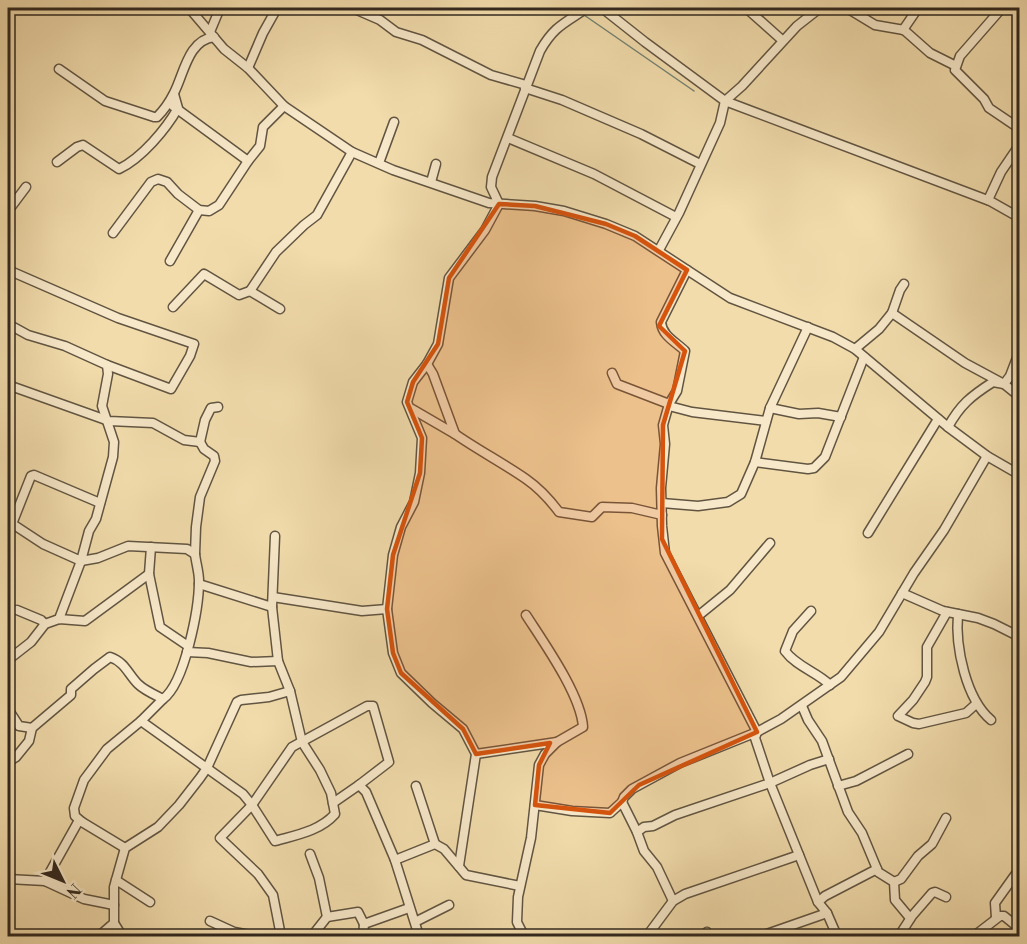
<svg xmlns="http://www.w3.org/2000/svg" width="1027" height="944" font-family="'Libre Bodoni',serif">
	<rect width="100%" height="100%" fill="#f2dcac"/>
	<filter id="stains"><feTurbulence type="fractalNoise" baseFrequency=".00333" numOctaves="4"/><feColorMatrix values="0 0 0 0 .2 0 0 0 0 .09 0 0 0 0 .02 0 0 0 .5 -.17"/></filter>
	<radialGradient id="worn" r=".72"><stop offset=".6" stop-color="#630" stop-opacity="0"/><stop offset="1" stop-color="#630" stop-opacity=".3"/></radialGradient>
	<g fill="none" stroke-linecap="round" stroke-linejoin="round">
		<g stroke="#718172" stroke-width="1.5">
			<polyline points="571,8 577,11"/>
			<polyline points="584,15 694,91"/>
			<polyline points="8,935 16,936"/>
		</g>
		<g stroke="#615542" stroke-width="11">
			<g id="minor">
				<polyline points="189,8 224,49 248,68 284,106 352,152 393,170 489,203 535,206 564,211 606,224 635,236 730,298 833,337 855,349 948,427 987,456 1020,475"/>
				<polyline points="357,8 357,10 380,20 396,32 422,40 491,75 526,85"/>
				<polyline points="602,8 645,42 725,101 990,201 1020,218"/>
				<polyline points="746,8 782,40"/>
				<polyline points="847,8 875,25 904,30 930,53 956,66"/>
				<polyline points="1002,8 960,56 955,70 984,99 989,108 1020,129"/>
				<polyline points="903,30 918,8"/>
				<polyline points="210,32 220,8"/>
				<polyline points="248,68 263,33 277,8"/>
				<path d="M 59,69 L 105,101 L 154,117 L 157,117 C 164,110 170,101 174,93 C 184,74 188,40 214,37"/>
				<polyline points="525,88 562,100 641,134 700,164"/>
				<polyline points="173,106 248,161"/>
				<polyline points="508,138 594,174 676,217"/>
				<path d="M 57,162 L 77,147 L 83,145 L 119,169 C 142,158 166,129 178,108 L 174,94"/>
				<polyline points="379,163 394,122"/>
				<polyline points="431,182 436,164"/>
				<polyline points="988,200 1001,172 1020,144"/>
				<polyline points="8,211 26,187"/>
				<polyline points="113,233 151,182 158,179 167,182 178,194 199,210 209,211 219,205 248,161 260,146 263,127 284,106"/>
				<polyline points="659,250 679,213 720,123 725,101 742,86 797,26 820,8"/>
				<polyline points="170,261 199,210"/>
				<polyline points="8,270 118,318 194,344 190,356 171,389 107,365"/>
				<path d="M 687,270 L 661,322 C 662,336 676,342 685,351 L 677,391 L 669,404 L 663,425 L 665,444 L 661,488 L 662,526 L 665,553 L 757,732 L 755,738 L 770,783 L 818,902 L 827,913 L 837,936"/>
				<polyline points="173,307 204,274 239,295 250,291"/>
				<polyline points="280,309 250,291 276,252 304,225 317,215 352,152"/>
				<polyline points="892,313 900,290 904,284"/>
				<polyline points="8,324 28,335 65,346 107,365 108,374 102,406 114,442 113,457 96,519 89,531 81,561 59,619"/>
				<polyline points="855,349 879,329 892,313 965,363 1004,384 1020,397"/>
				<polyline points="612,373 617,384 669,404"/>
				<polyline points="8,385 109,421 153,423 184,440 200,442 205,420 211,408 218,407"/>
				<polyline points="669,406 692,412 766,421"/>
				<polyline points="770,408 799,414 818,413 841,417"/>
				<polyline points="412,409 455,434 433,374 427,364"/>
				<path d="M 948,427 C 960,405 971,396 993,382 L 1004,384 L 1010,376 L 1020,350"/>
				<path d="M 455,434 C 478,450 503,463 526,479 C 539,488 550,500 559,512 L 592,517 L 602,507 L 632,508 L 662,515"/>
				<polyline points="755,462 808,469 814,468 825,457 864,357"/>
				<polyline points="662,503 698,506 728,502 741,494 755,462 770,408 808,327"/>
				<path d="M 8,521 L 43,544 L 81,561 L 98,558 L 128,546 L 187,549 L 195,554 C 196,563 199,572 199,581 C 199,608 185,683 163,699 C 155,695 144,690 138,684 C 128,674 125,662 110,657 L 94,669 L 71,689 L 71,695 L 32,728 L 29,741 L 16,757 L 8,762"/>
				<polyline points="8,529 12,524 31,476 34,475 100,503"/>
				<polyline points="868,533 938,419"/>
				<path d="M 275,536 L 272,607 L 278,661 L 290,691 L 302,742 L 320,770 L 331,793 L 335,814 C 320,831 296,835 275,841 L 252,805 L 220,838 L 258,874 L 273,895 L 281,936"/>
				<polyline points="151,547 149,574 160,627 188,646"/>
				<polyline points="195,554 196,527 200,497 215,461 214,456 204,449 200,442"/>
				<polyline points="199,584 272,607"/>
				<polyline points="902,593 943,611 978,618 994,624 1020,637"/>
				<polyline points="273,597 362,611 387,609"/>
				<polyline points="17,610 41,620 45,624"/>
				<path d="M 811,611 L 793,631 L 785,651 C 797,667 817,672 830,685"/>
				<polyline points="947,612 927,647 927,677 925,682 913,700 898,716 913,723 919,724 966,713 976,704"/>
				<path d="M 958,614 C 955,647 966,699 991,720"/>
				<path d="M 526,615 C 544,643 581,695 583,727 L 557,742"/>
				<polyline points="698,616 730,590 770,543"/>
				<polyline points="187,652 208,653 251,662 278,661"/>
				<polyline points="8,660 31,642 45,624 59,619 85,621 149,574"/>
				<polyline points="802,706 808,720 822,741 848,812 862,833 877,869"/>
				<polyline points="8,709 19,726 32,728"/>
				<polyline points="141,721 243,794 252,805 292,747 367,706 373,706 389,762 359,785"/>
				<polyline points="476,754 557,742 545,754 539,765 531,838 518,897 517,922 522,932 526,936"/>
				<polyline points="416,786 435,844"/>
				<polyline points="838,786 856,781 908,754"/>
				<polyline points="622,802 637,832"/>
				<polyline points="333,803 359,785 366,792 395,860 419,936"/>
				<polyline points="535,805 572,811 610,813 622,802 624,797 632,789 680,763 757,732 781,719 841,677 879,632 914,573 944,530 987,456"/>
				<polyline points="82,822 75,816 74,808 84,780 107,749 141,721 163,699"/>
				<polyline points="310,854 319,878 327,917"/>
				<polyline points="395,860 435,844 444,849 466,875 520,886"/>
				<path d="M 459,866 L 476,754 L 463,729 L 432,703 L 401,673 L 393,653 L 387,609 L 393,555 L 401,527 L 414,502 L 420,473 L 422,438 L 407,402 L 413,382 L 427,364 L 438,344 L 449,278 L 485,230 L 499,204 L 491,187 L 492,177 L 540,51 C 554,26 565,23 587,8"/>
				<polyline points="8,879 45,881 84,899 114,905"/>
				<polyline points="116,880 150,902"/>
				<polyline points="45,881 78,822 82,822 125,848"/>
				<polyline points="894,882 901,879 918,856 932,844 946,818"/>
				<polyline points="673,901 657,867 644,851 637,832 644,827 653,826 675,815 770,783 810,765 829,759"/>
				<polyline points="818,902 825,896 877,869 878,872 894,882 895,900 910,918"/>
				<polyline points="996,918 995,903 1020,868"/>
				<polyline points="210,921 234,932 256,936"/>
				<polyline points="415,922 449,905"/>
				<polyline points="114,923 122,936"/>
				<polyline points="707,932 710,936"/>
				<polyline points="900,935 923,936"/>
				<polyline points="99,936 114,923 114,887 125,848 158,827 179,805 200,778 207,768 237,702 241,700 269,697 290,691"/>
				<polyline points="312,936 327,917 358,912 364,924"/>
				<polyline points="363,936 364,924 409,908"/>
				<polyline points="647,936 673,901 685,894 799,855"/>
				<polyline points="761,936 827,913"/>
				<polyline points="899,936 912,916 932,893 935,892 946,897"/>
				<polyline points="974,936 1000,916 1004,916 1020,929"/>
			</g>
		</g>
		<use href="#minor" stroke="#f7e8c9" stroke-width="8"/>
	</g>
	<path fill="#d6540e" fill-opacity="0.2" stroke="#d6540e" stroke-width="4.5" stroke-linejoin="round" d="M 499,204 L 535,206 L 606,224 L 635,236 L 687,270 L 659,326 L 685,351 L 663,425 L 662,539 L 757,732 L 639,785 L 610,813 L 535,805 L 539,765 L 550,743 L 476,754 L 463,729 L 401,673 L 393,653 L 387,609 L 393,555 L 420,473 L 422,438 L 407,402 L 413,382 L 438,344 L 449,278 Z"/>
	<rect width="1027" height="944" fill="none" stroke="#f2dcac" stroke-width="30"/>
	<rect x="9" y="9" width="1009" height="926" fill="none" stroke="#31281f" stroke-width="3"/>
	<rect x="15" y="15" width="997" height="914" fill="none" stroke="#31281f" stroke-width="1.5"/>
	<g transform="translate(63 881) rotate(133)" stroke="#f7e8c9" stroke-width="4.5" paint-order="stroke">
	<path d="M0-4.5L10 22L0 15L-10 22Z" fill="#31281f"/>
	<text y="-9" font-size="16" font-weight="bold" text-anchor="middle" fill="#31281f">N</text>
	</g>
	<rect width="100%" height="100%" filter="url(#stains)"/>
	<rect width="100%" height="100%" fill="url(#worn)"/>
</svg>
